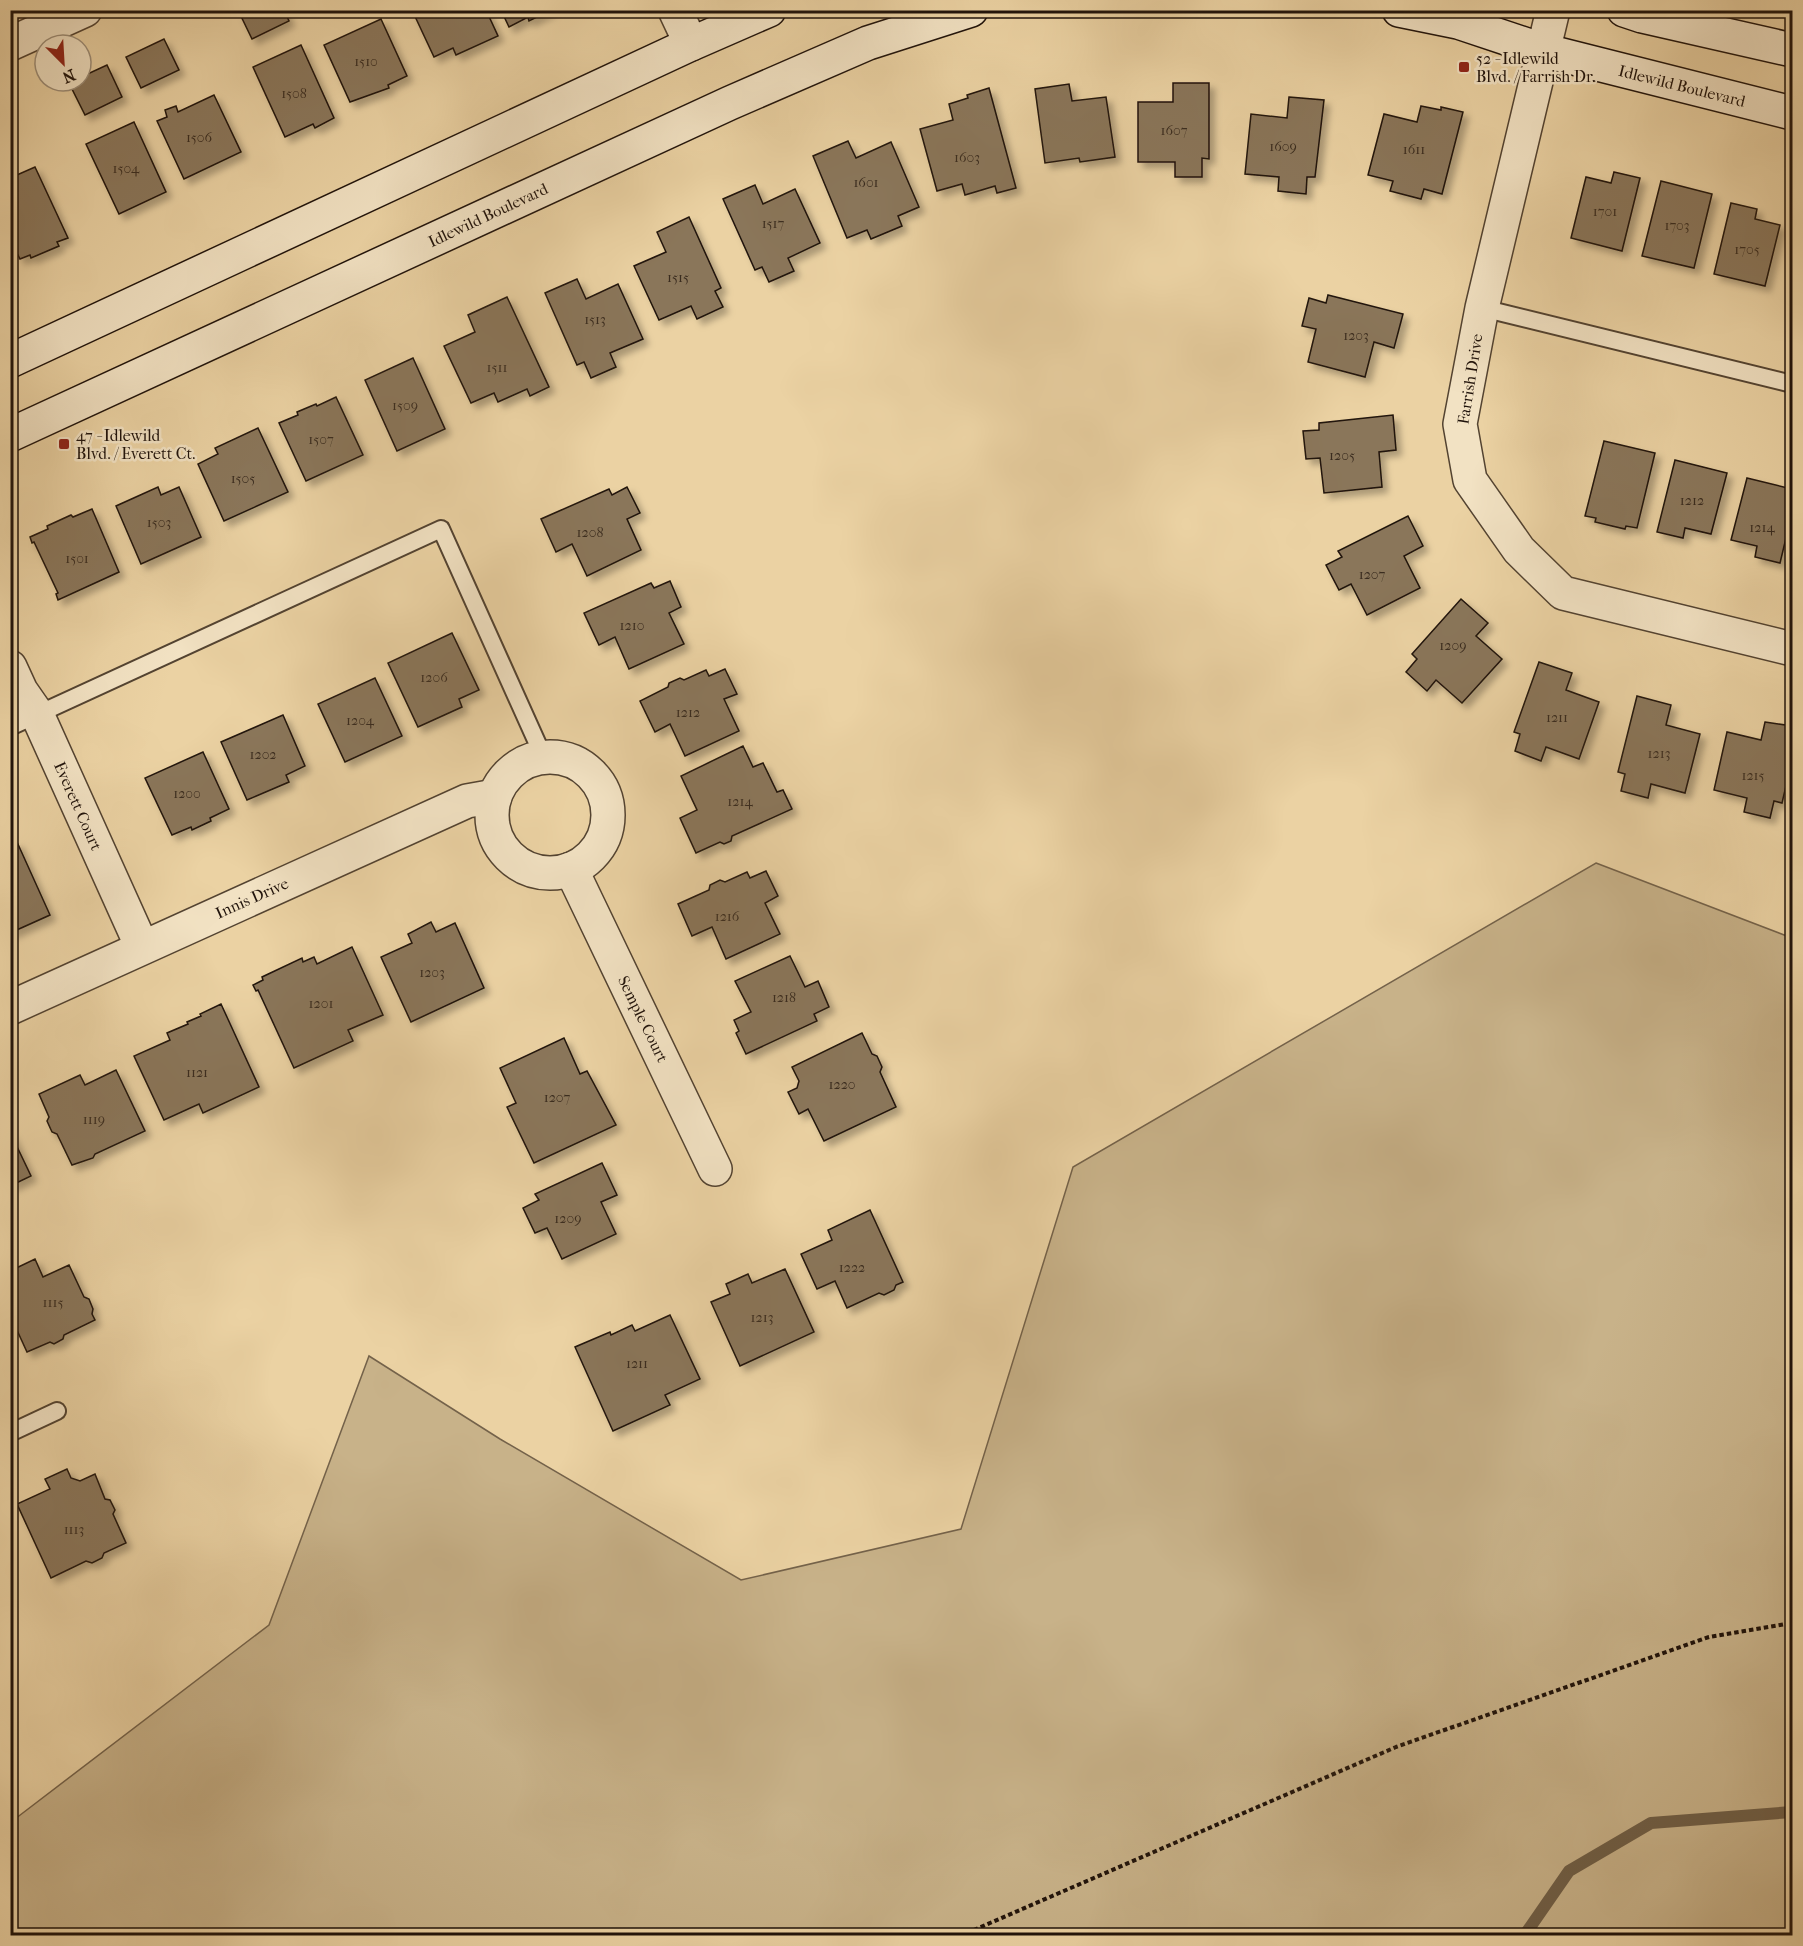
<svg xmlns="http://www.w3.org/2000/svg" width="1803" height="1946" font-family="'IM FELL French Canon',serif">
	<defs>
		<filter id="shadow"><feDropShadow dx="5.5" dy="5.5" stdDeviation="3" flood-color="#0004"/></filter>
	</defs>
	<rect width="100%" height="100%" fill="#ebd2a3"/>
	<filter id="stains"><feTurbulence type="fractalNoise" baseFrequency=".00333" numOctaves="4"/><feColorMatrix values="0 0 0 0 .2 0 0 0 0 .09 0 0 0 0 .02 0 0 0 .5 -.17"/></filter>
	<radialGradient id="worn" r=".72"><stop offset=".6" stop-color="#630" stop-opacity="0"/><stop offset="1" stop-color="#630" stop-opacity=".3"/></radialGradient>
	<polygon fill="#c8b289" stroke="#74624a" stroke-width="1.5" points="1596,863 1792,938 1792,1935 11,1935 11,1822 269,1625 369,1356 500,1439 741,1580 961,1529 1073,1167"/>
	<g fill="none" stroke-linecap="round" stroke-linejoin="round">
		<polyline stroke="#705f47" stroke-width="12" points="1524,1936 1569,1871 1651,1823 1792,1812"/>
	</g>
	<g fill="#8a765a" stroke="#20130b" stroke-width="1.5" filter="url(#shadow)">
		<polygon points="238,10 284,10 289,21 252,39"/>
		<polygon points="412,10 486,10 498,36 456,55 453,48 434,57"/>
		<polygon points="501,10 551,10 529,21 528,17 509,27"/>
		<polygon points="381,19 407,76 388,85 389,88 350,102 324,45"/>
		<polygon points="164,39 179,70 141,88 126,57"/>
		<polygon points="301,45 334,118 315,128 313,124 285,137 253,67"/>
		<polygon points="107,65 122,97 85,115 69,83 81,81 81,77"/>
		<polygon points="1173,83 1209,83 1209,159 1202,158 1202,177 1175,177 1175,162 1138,162 1138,102 1173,102"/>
		<polygon points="1069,84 1072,101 1106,97 1115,157 1080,162 1079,158 1045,163 1035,89"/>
		<polygon points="989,88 1016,188 997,193 995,186 965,195 962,184 937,191 920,129 953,120 949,104 968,98 967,95"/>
		<polygon points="214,95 241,152 184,179 157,121 167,117 165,110 176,106 178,112"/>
		<polygon points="1289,97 1324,100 1315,177 1307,177 1306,194 1278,191 1279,177 1245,174 1251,114 1287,118"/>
		<polygon points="1421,106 1441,110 1441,107 1463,112 1442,194 1424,189 1421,199 1390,191 1393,181 1368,175 1384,114 1417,122"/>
		<polygon points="134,122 166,192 119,214 86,144"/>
		<polygon points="848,141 856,158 891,142 919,207 898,216 902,226 871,239 867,230 847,238 813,156"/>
		<polygon points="35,167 68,238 57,242 59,246 31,258 30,255 20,259 10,239 10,178"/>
		<polygon points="1614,172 1640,178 1622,251 1571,238 1586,177 1611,183"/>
		<polygon points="1661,181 1712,194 1694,268 1642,256"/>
		<polygon points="755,185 763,204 795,189 820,243 788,258 794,271 769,282 762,267 755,270 723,199"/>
		<polygon points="1731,203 1757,209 1755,219 1780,225 1765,286 1714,274"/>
		<polygon points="689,217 721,288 715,291 723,307 697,319 691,306 659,320 634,266 666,252 657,232"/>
		<polygon points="577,279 586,299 618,284 643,339 610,353 616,367 591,378 584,362 577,365 545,293"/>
		<polygon points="1328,295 1403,314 1394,348 1374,342 1365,377 1308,362 1316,329 1302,326 1309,298 1326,303"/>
		<polygon points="507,297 549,387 530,396 527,389 498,402 494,393 471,403 444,346 475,332 468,315"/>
		<polygon points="413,358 445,429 397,451 365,380"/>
		<polygon points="336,397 363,455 306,481 279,423 298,415 297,412 316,404 317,406"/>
		<polygon points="1393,415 1396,450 1379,452 1382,487 1324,493 1320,458 1306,459 1303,431 1319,430 1319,423"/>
		<polygon points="258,428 288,492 224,521 198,464 218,454 215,448"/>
		<polygon points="1604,441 1655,453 1637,528 1626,526 1625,529 1595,522 1596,518 1585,516"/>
		<polygon points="1675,460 1727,473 1711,534 1685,528 1683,538 1657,532"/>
		<polygon points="1747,478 1792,489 1792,513 1780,563 1755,557 1757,546 1731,540"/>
		<polygon points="158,487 161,495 179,487 201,537 141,564 116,506"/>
		<polygon points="627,487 640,513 627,519 641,550 587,576 572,544 556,552 541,519 609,489 612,495"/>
		<polygon points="92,509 119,572 58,600 56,594 58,593 34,542 32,543 30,537 48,529 47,526 71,515 73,517"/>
		<polygon points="1408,516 1423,546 1404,556 1420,588 1367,615 1351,584 1339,590 1326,565 1342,557 1338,551"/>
		<polygon points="670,581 681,607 669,613 684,644 629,669 615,637 599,645 584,613 651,583 654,588"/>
		<polygon points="1461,599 1488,623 1476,636 1502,659 1462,703 1436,680 1427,691 1406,672 1417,659 1412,654"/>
		<polygon points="452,633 479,690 459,699 462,707 418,727 388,663"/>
		<polygon points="1539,662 1572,673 1566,690 1599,702 1579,759 1546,747 1541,761 1515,751 1520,734 1514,732"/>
		<polygon points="725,669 737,694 724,699 739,731 685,756 670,724 655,732 640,701 668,687 669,683 680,678 684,680 706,670 709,676"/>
		<polygon points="375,678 402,736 345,762 318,704"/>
		<polygon points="1637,696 1671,705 1666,725 1700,734 1685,793 1651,784 1648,798 1621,791 1625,774 1618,772"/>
		<polygon points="283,715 305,766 286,775 289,782 247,800 221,742"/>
		<polygon points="1765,722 1792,726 1792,760 1782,803 1774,801 1770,818 1744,812 1747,798 1714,790 1727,732 1761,740"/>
		<polygon points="743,746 753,767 763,763 777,792 783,790 792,809 732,836 731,841 724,844 720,842 696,853 680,818 697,810 681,776"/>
		<polygon points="203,752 229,809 210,818 211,821 192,830 191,827 172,835 145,778"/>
		<polygon points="17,842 50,915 10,933 10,845"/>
		<polygon points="766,871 778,896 765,903 780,934 726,959 712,927 692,936 678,904 709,890 710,885 720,880 725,882 747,872 750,878"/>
		<polygon points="431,922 436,932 455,923 484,988 411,1022 381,957 412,943 408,934"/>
		<polygon points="352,947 383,1015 348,1030 353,1041 294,1068 258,990 256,991 253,985 263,980 262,977 302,958 303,962 314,957 317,964"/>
		<polygon points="790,956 805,987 818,981 829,1007 814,1014 817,1021 746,1054 736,1033 739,1031 734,1020 751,1012 735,981"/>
		<polygon points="221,1004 259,1087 203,1113 199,1104 164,1120 134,1056 170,1040 167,1033 188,1024 187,1022 201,1016 200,1014"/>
		<polygon points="862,1033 872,1054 877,1056 882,1067 880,1072 896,1107 824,1141 808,1109 799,1114 788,1092 797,1088 799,1081 792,1067"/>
		<polygon points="564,1038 580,1074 587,1071 616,1125 534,1163 507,1107 516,1103 500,1068"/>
		<polygon points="116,1070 145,1131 95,1154 93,1158 72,1165 57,1134 52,1132 47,1121 49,1117 39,1094 80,1075 85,1085"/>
		<polygon points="10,1132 31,1176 10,1186"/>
		<polygon points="602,1163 617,1195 601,1202 616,1234 562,1259 547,1228 535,1233 523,1208 539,1200 535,1194"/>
		<polygon points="870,1210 903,1282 896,1285 894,1290 884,1295 879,1293 847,1308 835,1281 817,1289 801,1254 832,1240 828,1230"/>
		<polygon points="35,1259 43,1277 69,1265 84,1297 89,1299 93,1309 92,1314 95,1320 64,1335 63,1339 54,1344 50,1342 27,1352 10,1315 10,1309 17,1306 10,1291 10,1271"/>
		<polygon points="785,1269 814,1332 740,1366 711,1302 730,1294 726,1284 748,1274 752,1283"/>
		<polygon points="670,1315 700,1379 665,1395 670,1405 613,1431 575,1347 610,1332 611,1335 632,1325 635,1331"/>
		<polygon points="67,1469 71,1478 80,1481 95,1474 105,1499 110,1500 115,1510 113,1514 126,1543 104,1553 102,1558 92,1563 86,1561 51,1578 17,1504 50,1489 45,1479"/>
	</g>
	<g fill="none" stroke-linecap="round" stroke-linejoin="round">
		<g stroke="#534331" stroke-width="20">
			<g id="lane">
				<polyline points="1482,308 1792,384"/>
				<polyline points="10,727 441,529 544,758"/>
				<polyline points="10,1433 57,1411"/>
			</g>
		</g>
		<g stroke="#534331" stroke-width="36">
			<g id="street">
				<polyline points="675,10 691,44"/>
				<polyline points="1553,10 1482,308 1460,424 1470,480 1519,550 1563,593 1792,649"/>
				<polyline points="10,44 85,10"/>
				<polyline points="10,667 21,691 37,714 142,947"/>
				<circle cx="550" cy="815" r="58"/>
				<polyline points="571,869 715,1169"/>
				<polyline points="10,1008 467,801 495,796"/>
			</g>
		</g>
		<g stroke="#20130b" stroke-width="36">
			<g id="secondary">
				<polyline points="1399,10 1458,22 1542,50 1792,113"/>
				<polyline points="1624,10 1642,16 1792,50"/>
				<polyline points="10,361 691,44 769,10"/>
				<polyline points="10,435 730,103 868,43 971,10"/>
			</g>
		</g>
		<polyline stroke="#20130b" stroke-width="4" stroke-dasharray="4.5 3" stroke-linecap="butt" points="960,1936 1396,1747 1709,1637 1792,1623"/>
		<use href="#lane" stroke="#f2e2c3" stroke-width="16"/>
		<use href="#street" stroke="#f2e2c3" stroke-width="33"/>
		<use href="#secondary" stroke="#f2e2c3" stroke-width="33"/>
	</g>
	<g fill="#8f2418" stroke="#f2e2c3" stroke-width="2">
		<rect x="1458" y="61" width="12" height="12" rx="3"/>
		<rect x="58" y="438" width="12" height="12" rx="3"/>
	</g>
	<g text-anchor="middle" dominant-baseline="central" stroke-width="5" stroke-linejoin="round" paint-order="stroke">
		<g font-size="14" fill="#3a2c1f">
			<text x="366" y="61">1510</text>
			<text x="294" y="93">1508</text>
			<text x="1174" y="130">1607</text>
			<text x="199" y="137">1506</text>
			<text x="1283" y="146">1609</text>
			<text x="1414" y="149">1611</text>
			<text x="967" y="157">1603</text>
			<text x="126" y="168">1504</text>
			<text x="866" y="182">1601</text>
			<text x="1605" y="211">1701</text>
			<text x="773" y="223">1517</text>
			<text x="1677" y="225">1703</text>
			<text x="1747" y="249">1705</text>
			<text x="678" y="277">1515</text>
			<text x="595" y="319">1513</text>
			<text x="1356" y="335">1203</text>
			<text x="497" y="367">1511</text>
			<text x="405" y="405">1509</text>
			<text x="321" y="439">1507</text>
			<text x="1342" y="455">1205</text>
			<text x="243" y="478">1505</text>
			<text x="1692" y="500">1212</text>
			<text x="159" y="522">1503</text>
			<text x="1762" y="527">1214</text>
			<text x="590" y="532">1208</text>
			<text x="77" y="558">1501</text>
			<text x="1372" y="574">1207</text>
			<text x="632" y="625">1210</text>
			<text x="1453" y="645">1209</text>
			<text x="434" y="677">1206</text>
			<text x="688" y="712">1212</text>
			<text x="1557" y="717">1211</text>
			<text x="360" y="720">1204</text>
			<text x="1659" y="753">1213</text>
			<text x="263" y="754">1202</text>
			<text x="1753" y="775">1215</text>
			<text x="187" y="793">1200</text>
			<text x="740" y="801">1214</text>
			<text x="727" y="916">1216</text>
			<text x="432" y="972">1203</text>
			<text x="784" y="997">1218</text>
			<text x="321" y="1003">1201</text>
			<text x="197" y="1072">1121</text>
			<text x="842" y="1084">1220</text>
			<text x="557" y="1097">1207</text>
			<text x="94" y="1119">1119</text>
			<text x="568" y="1218">1209</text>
			<text x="852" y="1267">1222</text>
			<text x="53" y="1302">1115</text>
			<text x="762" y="1317">1213</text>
			<text x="637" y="1363">1211</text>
			<text x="74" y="1529">1113</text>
		</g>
		<g font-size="16" fill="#20130b" stroke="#f2e2c3" text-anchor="start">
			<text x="1476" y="58">52 - Idlewild<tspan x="1476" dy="18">Blvd. / Farrish Dr.</tspan></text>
			<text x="76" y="435">47 - Idlewild<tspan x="76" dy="18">Blvd. / Everett Ct.</tspan></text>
		</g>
		<g font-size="16" fill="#20130b" stroke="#f2e2c3">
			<text transform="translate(1682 86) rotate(14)">Idlewild Boulevard</text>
			<text transform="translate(488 215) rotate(-25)">Idlewild Boulevard</text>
			<text transform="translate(1470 379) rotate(-81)">Farrish Drive</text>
			<text transform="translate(78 806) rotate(66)">Everett Court</text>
			<text transform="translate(252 898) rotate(-24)">Innis Drive</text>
			<text transform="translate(643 1019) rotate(64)">Semple Court</text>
		</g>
	</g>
	<rect width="1803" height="1946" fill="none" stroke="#ebd2a3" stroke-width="36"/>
	<rect x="12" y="12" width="1779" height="1922" fill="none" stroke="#20130b" stroke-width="3"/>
	<rect x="18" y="18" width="1767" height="1910" fill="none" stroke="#20130b" stroke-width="1.5"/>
	<g transform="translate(63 63) rotate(156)"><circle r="28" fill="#f2e2c3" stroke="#9e8f79" stroke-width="1.5"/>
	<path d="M0-4.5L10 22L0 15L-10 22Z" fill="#8f2418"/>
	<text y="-9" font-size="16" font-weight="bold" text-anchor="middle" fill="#20130b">N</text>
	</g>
	<rect width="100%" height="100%" filter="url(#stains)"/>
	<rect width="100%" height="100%" fill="url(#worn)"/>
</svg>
